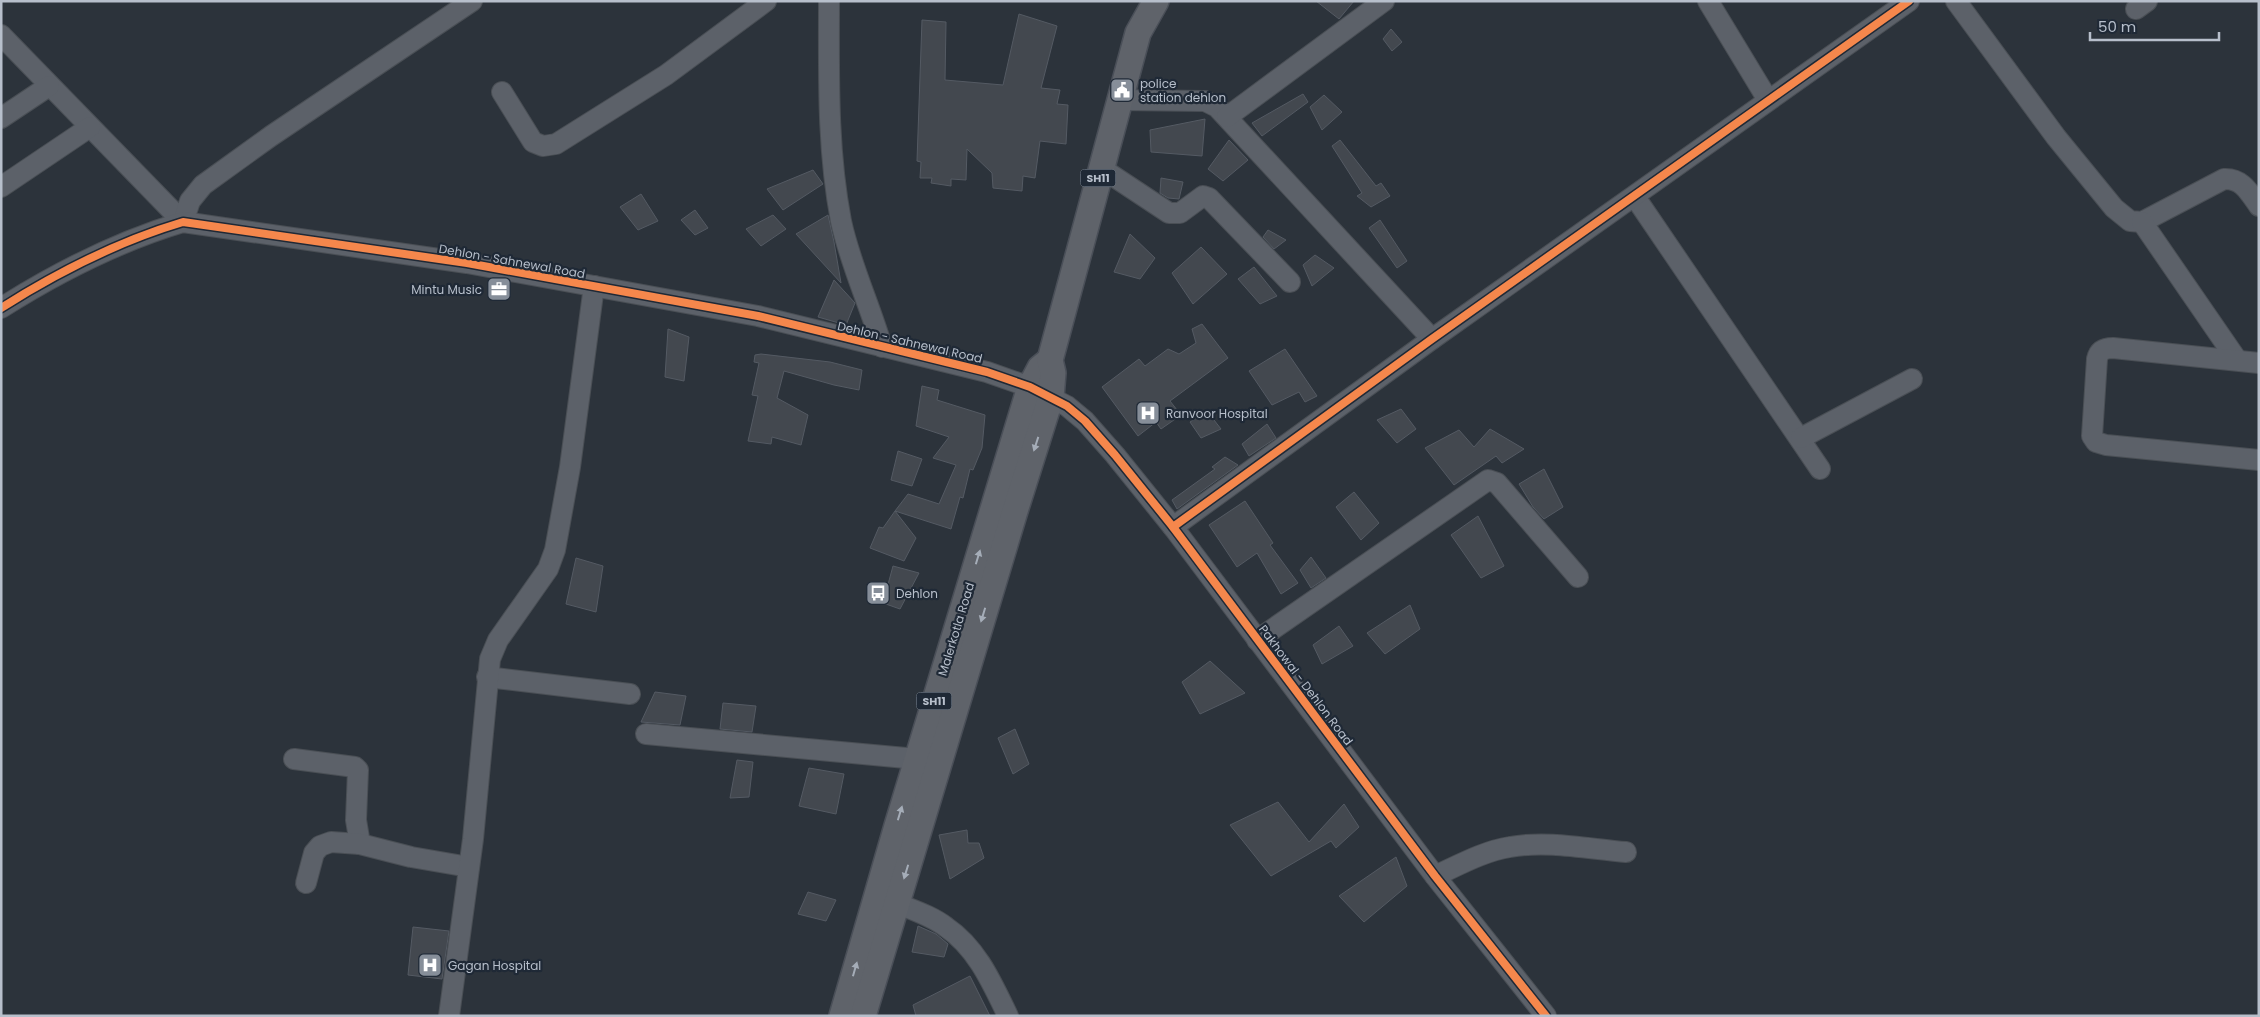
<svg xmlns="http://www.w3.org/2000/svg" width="2260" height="1017" font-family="Poppins,sans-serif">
	<rect width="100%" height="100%" fill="#2c333b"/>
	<g fill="#43484f" stroke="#545a63">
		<polygon points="1316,1 1354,1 1339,19"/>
		<polygon points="1019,14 1057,26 1041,88 1060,90 1057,104 1068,105 1066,144 1040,141 1035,178 1023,176 1022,191 993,188 992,173 967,149 966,180 951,179 951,186 931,183 932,178 920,178 921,162 917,161 922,20 946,22 945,80 1003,85"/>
		<polygon points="1391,29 1402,42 1392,51 1383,39"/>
		<polygon points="1303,94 1308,102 1262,136 1252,123"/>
		<polygon points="1324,95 1342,112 1322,130 1310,107"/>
		<polygon points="1205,119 1202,156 1151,152 1150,130"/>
		<polygon points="1229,140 1248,160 1223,181 1208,169"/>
		<polygon points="1340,140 1376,186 1381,183 1390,196 1371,207 1357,196 1362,193 1332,146"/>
		<polygon points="813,170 823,184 783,210 767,189"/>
		<polygon points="1161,178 1183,182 1179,199 1168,198 1160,193"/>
		<polygon points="641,194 658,221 638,230 620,207"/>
		<polygon points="695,210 708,228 695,235 681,220"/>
		<polygon points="773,215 786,229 761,246 746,229"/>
		<polygon points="828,215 834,242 841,283 796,234"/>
		<polygon points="1380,220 1407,261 1397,268 1369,228"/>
		<polygon points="1268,230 1286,240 1274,249 1263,237"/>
		<polygon points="1130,234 1155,258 1140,279 1114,272"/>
		<polygon points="1201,247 1227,274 1193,304 1172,273"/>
		<polygon points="1315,255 1334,268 1312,286 1303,265"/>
		<polygon points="1254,267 1277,296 1260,304 1238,279"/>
		<polygon points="834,280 855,303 846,325 818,317"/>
		<polygon points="1202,324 1228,358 1170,401 1181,415 1161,429 1156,422 1138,436 1102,387 1139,359 1145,366 1168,349 1179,354 1196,343 1192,329"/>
		<polygon points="668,329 689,337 684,381 665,377"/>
		<polygon points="1285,349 1317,396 1305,402 1299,392 1272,405 1249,371"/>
		<polygon points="761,354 830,362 862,370 859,390 834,385 784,371 777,398 808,415 801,445 772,437 771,444 748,441 758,396 752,395 759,363 754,362 755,355"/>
		<polygon points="922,386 939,390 937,400 985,415 982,448 973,470 970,469 963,498 960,497 951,529 895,511 908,494 939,504 956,465 933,458 949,437 916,426"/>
		<polygon points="1401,409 1416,429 1397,443 1377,420"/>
		<polygon points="1207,411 1221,429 1201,438 1190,422"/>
		<polygon points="1267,424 1276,438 1249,456 1242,444"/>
		<polygon points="1490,429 1524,449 1502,463 1496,456 1454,485 1425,448 1459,430 1474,447"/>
		<polygon points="898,451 922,459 912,486 891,480"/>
		<polygon points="1225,457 1238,465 1177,509 1172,500 1215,469 1212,467"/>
		<polygon points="1544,469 1563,507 1544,519 1533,507 1519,484"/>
		<polygon points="1354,492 1379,523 1361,540 1336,507"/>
		<polygon points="1245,501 1273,543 1270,545 1298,583 1281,594 1257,553 1237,567 1209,525"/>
		<polygon points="895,511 916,538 904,561 870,548 879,527 883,528"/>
		<polygon points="1478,516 1504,566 1481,578 1451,535"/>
		<polygon points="1311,557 1326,578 1311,588 1300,570"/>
		<polygon points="576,558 603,566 596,612 566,604"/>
		<polygon points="893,566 919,573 900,609 883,603"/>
		<polygon points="1410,605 1420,629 1385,654 1367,633"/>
		<polygon points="1339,626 1353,646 1322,664 1313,645"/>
		<polygon points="1210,661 1245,693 1200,714 1182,682"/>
		<polygon points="655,692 686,696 680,725 641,722"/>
		<polygon points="723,703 756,706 752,732 720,729"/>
		<polygon points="1015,729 1029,764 1013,774 998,738"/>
		<polygon points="737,760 753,762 749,797 730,798"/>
		<polygon points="809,768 844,774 836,814 799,806"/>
		<polygon points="1278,802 1309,842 1344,804 1359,827 1336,848 1331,841 1271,876 1230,825"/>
		<polygon points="967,830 968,843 979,843 984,858 950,879 939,835"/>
		<polygon points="1396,857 1407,886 1364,922 1339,896"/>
		<polygon points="808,892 836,900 826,921 798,914"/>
		<polygon points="918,926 936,934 948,944 944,957 912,952"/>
		<polygon points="413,927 449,931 442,979 408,975"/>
		<polygon points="970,976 990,1016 916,1016 913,1005"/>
	</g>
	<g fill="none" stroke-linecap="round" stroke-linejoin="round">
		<g stroke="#4a4f55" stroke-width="22">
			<g id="minor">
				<path d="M 829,1 C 829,75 827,148 841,221 C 850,264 870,305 882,347"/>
				<polyline points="1708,1 1768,100"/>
				<path d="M 1956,1 L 2056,137 L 2114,208 L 2130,221 L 2142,222 L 2224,179 C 2242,178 2249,192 2259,206"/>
				<polyline points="2136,9 2147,1"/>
				<polyline points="1,35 183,222"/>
				<polyline points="502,92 533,142 543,146 556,144 666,75 766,1"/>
				<polyline points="1120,100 1205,101 1217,107 1432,339"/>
				<polyline points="1227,117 1384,1"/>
				<polyline points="1,118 49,86"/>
				<polyline points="1101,168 1169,213 1180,213 1203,196 1209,198 1290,282"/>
				<polyline points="1,187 90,127"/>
				<polyline points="1635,197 1820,469"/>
				<polyline points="183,222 190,201 203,185 271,136 472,1"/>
				<polyline points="2142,222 2237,360"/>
				<path d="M 1,308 C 58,272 119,241 183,222 L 467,263 L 758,316 L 987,372 L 1030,387 L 1067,406 L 1085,421 L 1115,455 L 1173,527 L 1435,876 L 1546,1016"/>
				<path d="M 2259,363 L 2113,348 C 2105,348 2099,350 2097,359 L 2092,436 L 2096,442 L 2106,445 L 2259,460"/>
				<polyline points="1801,438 1912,379"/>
				<polyline points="1173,527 1432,339 1909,1"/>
				<polyline points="1257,640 1488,480 1497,483 1578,577"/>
				<polyline points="487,677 630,694"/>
				<polyline points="646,734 917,759"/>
				<polyline points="294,759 355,767 358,770 356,820 360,844"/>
				<path d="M 1435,876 C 1459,865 1484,851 1510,847 C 1547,840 1589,849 1626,852"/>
				<polyline points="306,883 314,853 320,846 331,842 360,844 411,857 469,867"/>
				<path d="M 896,903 C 913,910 932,916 946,927 C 977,948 992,983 1008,1016"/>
				<polyline points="449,1016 473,839 490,659 498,640 548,569 555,550 570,467 594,286"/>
			</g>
		</g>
		<g stroke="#4a4f58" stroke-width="28">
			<g id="major">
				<polyline points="842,1016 897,826 1030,387 1040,368 1050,360"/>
				<polyline points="863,1016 1015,511 1051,397 1053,373 1050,360 1138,33 1156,1"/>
			</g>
		</g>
		<use href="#minor" stroke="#5c6169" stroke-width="20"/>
		<use href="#major" stroke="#5f636a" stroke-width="25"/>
		<g stroke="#1f2936" stroke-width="11">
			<g id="cycleway">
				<path d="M 1,308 C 58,272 119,241 183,222 L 467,263 L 758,316 L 987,372 L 1030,387 L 1067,406 L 1085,421 L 1115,455 L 1173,527 L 1435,876 L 1546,1016"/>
				<polyline points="1173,527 1432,339 1909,1"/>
			</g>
		</g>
		<use href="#cycleway" stroke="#f5874c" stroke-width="8"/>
	</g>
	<defs><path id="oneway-solid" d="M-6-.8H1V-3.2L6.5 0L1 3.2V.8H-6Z" transform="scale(1.25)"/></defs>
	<g fill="#a5adb8">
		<use href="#oneway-solid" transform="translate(1036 444) rotate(108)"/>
		<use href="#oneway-solid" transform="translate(978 557) rotate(-73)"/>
		<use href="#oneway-solid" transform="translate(983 615) rotate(107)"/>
		<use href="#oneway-solid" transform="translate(900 813) rotate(-73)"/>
		<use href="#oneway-solid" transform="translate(906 872) rotate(107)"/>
		<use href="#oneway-solid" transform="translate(855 969) rotate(-74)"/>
	</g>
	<defs>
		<g id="civic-square" transform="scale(1.25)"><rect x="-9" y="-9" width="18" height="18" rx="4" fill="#868e99" stroke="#1f2936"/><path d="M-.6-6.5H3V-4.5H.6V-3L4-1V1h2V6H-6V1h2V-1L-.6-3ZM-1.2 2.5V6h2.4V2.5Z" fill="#fff"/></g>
		<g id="office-square" transform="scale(1.25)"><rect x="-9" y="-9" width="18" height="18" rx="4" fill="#868e99" stroke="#1f2936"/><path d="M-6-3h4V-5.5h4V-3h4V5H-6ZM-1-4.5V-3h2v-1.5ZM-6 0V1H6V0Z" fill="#fff"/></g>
		<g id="hospital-square" transform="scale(1.25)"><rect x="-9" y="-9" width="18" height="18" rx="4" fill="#868e99" stroke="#1f2936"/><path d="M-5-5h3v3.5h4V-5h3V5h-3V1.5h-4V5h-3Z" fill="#fff"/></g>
		<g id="bus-square" transform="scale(1.25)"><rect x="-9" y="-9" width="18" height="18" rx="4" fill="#868e99" stroke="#1f2936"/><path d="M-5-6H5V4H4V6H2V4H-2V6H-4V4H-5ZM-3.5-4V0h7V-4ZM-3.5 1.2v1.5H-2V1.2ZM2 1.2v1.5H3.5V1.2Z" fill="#fff"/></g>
	</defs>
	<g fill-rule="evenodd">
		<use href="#civic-square" x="1122" y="90"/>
		<use href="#office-square" x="499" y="289"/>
		<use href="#hospital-square" x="1148" y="413"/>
		<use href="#bus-square" x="878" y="593"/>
		<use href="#hospital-square" x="430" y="965"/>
	</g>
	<g text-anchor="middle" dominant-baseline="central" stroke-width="4.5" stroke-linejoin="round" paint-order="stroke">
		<g fill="#1f2936" stroke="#89929e" stroke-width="1">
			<rect x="1080.5" y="169.5" width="35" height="17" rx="4"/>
			<rect x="916.5" y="692.5" width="35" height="17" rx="4"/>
		</g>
		<g font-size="11" font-weight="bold" fill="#b7bfcb">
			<text x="1098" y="178">SH11</text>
			<text x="934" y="701">SH11</text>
		</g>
		<g font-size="12" fill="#b7bfcb" stroke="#1f2936" text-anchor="start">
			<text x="1140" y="83">police<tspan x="1140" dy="14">station dehlon</tspan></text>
			<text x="482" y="289" text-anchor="end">Mintu Music</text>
			<text x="1166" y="413">Ranvoor Hospital</text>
			<text x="896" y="593">Dehlon</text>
			<text x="448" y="965">Gagan Hospital</text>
		</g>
		<g font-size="12" fill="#b7bfcb" stroke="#1f2936">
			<text transform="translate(512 261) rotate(10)">Dehlon - Sahnewal Road</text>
			<text transform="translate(910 342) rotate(13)">Dehlon - Sahnewal Road</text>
			<text transform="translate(956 629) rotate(-73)">Malerkotla Road</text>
			<text transform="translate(1306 685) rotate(53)">Pakhowal - Dehlon Road</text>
		</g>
	</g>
	<rect width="2260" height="1017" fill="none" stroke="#b7bfcb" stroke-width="5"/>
	<path d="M2090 32v8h129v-8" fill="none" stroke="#b7bfcb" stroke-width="2.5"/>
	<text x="2098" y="32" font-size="15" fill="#b7bfcb" stroke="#1f2936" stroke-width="4" paint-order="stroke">50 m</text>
</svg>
